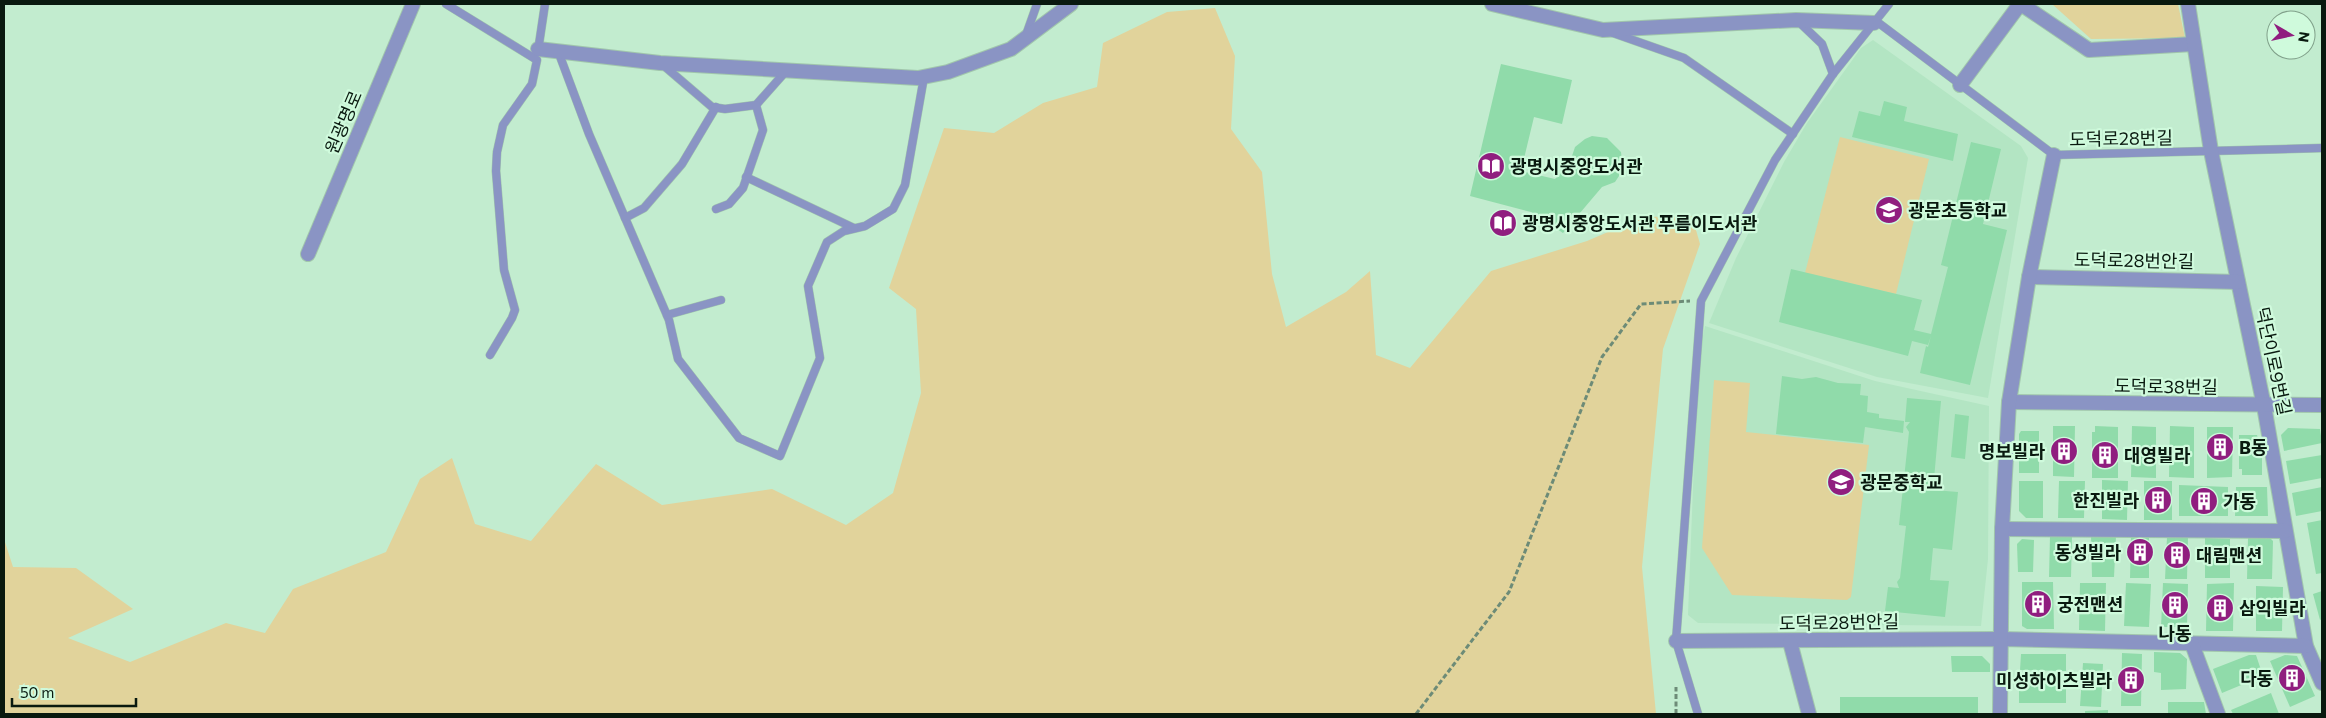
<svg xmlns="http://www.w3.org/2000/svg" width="2326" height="718" font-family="Commissioner,'Noto Sans KR',sans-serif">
	<rect width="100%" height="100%" fill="#c2eccf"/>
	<g fill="#b3e5c3">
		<polygon points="1873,40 2021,146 2028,158 1988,398 1877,377 1709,323 1736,258 1784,162 1807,123 1861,48"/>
		<polygon points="1705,326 1875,381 1989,406 1988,559 1981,626 1698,623 1688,615 1698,360"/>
	</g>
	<g fill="#e1d39b">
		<polygon points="2052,4 2178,4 2185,38 2091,39"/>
		<polygon points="1215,8 1235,56 1231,129 1262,172 1272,274 1286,327 1346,292 1370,271 1376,355 1410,368 1491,271 1587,241 1643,217 1692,216 1700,244 1663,349 1642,567 1656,714 4,714 4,539 13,567 76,568 133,609 68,638 130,662 226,623 265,633 293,589 386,552 420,479 452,458 475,524 531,541 596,464 662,505 772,489 846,525 893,493 921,393 916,309 889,288 944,128 994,133 1043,103 1097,87 1103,43 1167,12"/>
		<polygon points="1840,137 1929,159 1896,294 1805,273"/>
		<polygon points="1714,380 1750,383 1746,432 1869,445 1851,597 1847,600 1732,595 1702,548"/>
	</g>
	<g fill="#90dbaa">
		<polygon points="1501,64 1572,80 1562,124 1534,117 1521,171 1555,179 1570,162 1575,147 1585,139 1592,136 1607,138 1621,152 1623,170 1615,182 1602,187 1563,233 1531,212 1470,196"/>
		<polygon points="1884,101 1907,107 1904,121 1958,134 1953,161 1852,137 1859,111 1880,116"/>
		<polygon points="1971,142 2001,149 1983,224 2007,230 1970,385 1920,373 1926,346 1928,347 1931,336 1928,345 1912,341 1908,356 1779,322 1791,269 1922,300 1914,330 1931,334 1948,267 1941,265"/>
		<polygon points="1782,376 1802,379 1816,377 1838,383 1861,384 1860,395 1868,396 1867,412 1879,414 1879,418 1904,421 1903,433 1865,427 1863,443 1776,434"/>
		<polygon points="1907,398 1941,401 1933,490 1958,492 1952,550 1933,548 1930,580 1949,581 1945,617 1885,611 1888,587 1899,588 1897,582 1900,578 1906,526 1899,525 1909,432 1906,427 1910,422 1905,422"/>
		<polygon points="1955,414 1969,416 1965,459 1951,457"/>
		<polygon points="2053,426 2075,426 2074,477 2053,476"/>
		<polygon points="2095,426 2118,427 2118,478 2092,478 2092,432 2095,432"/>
		<polygon points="2132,426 2156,427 2156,478 2131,477"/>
		<polygon points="2170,426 2194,427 2194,478 2169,477"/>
		<polygon points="2207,427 2233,427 2232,477 2207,478"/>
		<polygon points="2288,428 2320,429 2322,443 2284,451 2281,435"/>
		<polygon points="2021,431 2039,431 2039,473 2019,473 2019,434"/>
		<polygon points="2239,435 2257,435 2262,453 2262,475 2242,475 2242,469 2239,469"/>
		<polygon points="2322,455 2322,478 2290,484 2286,461"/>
		<polygon points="2102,480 2128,481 2127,520 2102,519"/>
		<polygon points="2019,481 2043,481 2043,518 2026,518 2019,511"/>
		<polygon points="2059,481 2085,481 2084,518 2058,518"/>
		<rect x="2144" y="481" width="28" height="39"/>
		<polygon points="2179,485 2228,487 2228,516 2179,516"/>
		<polygon points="2236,487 2267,487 2268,516 2235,516"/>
		<polygon points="2322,487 2322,511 2296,516 2292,493"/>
		<polygon points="2322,520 2322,573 2316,574 2307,523"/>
		<polygon points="2050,536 2072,536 2071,577 2049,577"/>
		<polygon points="2091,536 2116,536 2114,577 2092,577"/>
		<polygon points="2131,537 2149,537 2149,578 2130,578"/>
		<polygon points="2167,537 2188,537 2187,579 2165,579"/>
		<polygon points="2205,538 2230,539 2230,578 2205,578"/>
		<polygon points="2248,538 2270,538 2273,541 2272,579 2247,579"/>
		<polygon points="2022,539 2034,540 2033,572 2018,572 2017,544"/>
		<polygon points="2022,582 2053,582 2054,629 2027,629 2022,626"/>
		<polygon points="2080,583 2106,583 2105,631 2079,630"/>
		<polygon points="2126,583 2151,584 2149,627 2124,626"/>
		<polygon points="2163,583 2188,584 2187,627 2161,627"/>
		<polygon points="2234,583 2233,631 2206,631 2207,584"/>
		<polygon points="2256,586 2283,587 2282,631 2256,631"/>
		<polygon points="2322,591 2322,619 2320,620 2313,594"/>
		<polygon points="2154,652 2180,653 2187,659 2186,689 2161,690 2161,673 2154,672"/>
		<polygon points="2122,653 2142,654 2141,706 2121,706"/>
		<polygon points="2021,654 2066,654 2066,671 2020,670"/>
		<polygon points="2249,655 2256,655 2263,676 2222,693 2213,669"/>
		<polygon points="2285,655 2297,656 2315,696 2290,707 2270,661"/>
		<polygon points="1951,656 1982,656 1990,664 1990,672 1952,672"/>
		<polygon points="2083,663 2103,664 2101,707 2080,706"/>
		<rect x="2019" y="684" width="47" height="19"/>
		<polygon points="2271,693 2279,714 2233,714 2231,710"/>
		<rect x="1840" y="697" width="138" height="17"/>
		<polygon points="2168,702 2204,702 2206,714 2168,714"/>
		<polygon points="2108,710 2108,714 2085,714 2085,711"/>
	</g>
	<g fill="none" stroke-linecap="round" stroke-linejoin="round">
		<g stroke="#a1c6ac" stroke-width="9">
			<g id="service">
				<polyline points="446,4 537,60 532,84 503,125 497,152 496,171 504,270 515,310 512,318 490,355"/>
				<polyline points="1798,21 1822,44 1833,74"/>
				<polyline points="1876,21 2054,155 2322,148"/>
				<polyline points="1613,33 1684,58 1793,134"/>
				<polyline points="1026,35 1037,4"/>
				<polyline points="538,51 545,4"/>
				<polyline points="558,51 589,134 669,320 678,359 739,438 780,456 820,358 808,286 827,242 844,231 865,226 893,209 905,185 924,77"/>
				<polyline points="663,65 712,107 725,109 756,105 787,70"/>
				<polyline points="746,177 854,228"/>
				<polyline points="716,209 729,204 743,188 763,130 756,105"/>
				<polyline points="625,218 644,208 682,164 716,107"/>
				<polyline points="667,315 721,300"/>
				<polyline points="1698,714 1676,641 1701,301 1775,160 1833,74 1889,4"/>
			</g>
		</g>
		<g stroke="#a1c6ac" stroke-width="16">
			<g id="minor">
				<polyline points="1492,4 1603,30 1796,20 1874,23"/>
				<polyline points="2021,4 2089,50 2194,44"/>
				<polyline points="2188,4 2211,151 2264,406 2306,646 2322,683"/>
				<polyline points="538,49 660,63 918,78 948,72 1011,49 1071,4"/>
				<polyline points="1960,85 2020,4"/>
				<polyline points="2029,277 2238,282"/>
				<polyline points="2009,402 2322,405"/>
				<polyline points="2002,529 2285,531"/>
				<polyline points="1676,641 2001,639 2306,646"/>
				<polyline points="1790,642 1809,714"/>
				<polyline points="2192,644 2218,714"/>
				<polyline points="2000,714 2002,529 2009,402 2029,277 2054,155"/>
			</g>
		</g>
		<g stroke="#a1c6ac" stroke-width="16">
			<polyline id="tertiary" points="308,254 413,4"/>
		</g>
		<g stroke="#6d8b77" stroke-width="3" stroke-dasharray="5 2.5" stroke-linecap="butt">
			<polyline points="1416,714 1509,592 1602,357 1641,304 1690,301"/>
			<polyline points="1676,714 1676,687"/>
		</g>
		<use href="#service" stroke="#8a94c4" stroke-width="8"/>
		<use href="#minor" stroke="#8a94c4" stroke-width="14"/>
		<use href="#tertiary" stroke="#8a94c4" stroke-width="14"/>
	</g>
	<defs>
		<g id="library-disc" transform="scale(1.4375)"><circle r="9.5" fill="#901e7f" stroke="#cffadc"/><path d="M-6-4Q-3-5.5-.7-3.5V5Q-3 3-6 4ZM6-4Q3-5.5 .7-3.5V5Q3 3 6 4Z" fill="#fff"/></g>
		<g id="school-disc" transform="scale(1.4375)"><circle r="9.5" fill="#901e7f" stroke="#cffadc"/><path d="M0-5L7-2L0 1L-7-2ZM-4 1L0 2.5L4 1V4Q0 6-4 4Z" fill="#fff"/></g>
		<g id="building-disc" transform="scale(1.4375)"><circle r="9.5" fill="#901e7f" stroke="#cffadc"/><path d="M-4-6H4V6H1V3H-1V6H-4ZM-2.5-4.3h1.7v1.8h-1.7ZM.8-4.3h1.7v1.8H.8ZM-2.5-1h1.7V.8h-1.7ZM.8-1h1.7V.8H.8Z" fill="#fff"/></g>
	</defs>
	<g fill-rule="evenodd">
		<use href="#library-disc" x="1491" y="166"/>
		<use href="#school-disc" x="1889" y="210"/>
		<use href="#library-disc" x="1503" y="223"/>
		<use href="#building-disc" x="2220" y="447"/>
		<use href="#building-disc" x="2064" y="451"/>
		<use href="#building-disc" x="2105" y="455"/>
		<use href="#school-disc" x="1841" y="482"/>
		<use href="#building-disc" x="2158" y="500"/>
		<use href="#building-disc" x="2204" y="501"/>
		<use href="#building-disc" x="2140" y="552"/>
		<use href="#building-disc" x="2177" y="555"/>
		<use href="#building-disc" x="2038" y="604"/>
		<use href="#building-disc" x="2175" y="605"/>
		<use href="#building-disc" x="2220" y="608"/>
		<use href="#building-disc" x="2292" y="678"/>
		<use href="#building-disc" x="2131" y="680"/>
	</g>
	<g text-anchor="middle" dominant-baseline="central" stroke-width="4.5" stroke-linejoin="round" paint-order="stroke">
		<g font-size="18" fill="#09190f" stroke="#cffadc">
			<text transform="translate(343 122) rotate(-67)">원광명로</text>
			<text transform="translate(2121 138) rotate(-1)">도덕로28번길</text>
			<text transform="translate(2134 260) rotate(1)">도덕로28번안길</text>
			<text transform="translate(2274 361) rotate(78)">덕단이로9번길</text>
			<text transform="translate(2166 386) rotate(1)">도덕로38번길</text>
			<text transform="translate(1839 622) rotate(-1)">도덕로28번안길</text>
		</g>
		<g font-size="18" font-weight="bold" fill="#09190f" stroke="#cffadc" text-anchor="start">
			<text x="1510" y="166">광명시중앙도서관</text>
			<text x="1908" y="210">광문초등학교</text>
			<text x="1522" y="223">광명시중앙도서관 푸름이도서관</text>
			<text x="2239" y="447">B동</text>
			<text x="2045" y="451" text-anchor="end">명보빌라</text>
			<text x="2124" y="455">대영빌라</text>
			<text x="1860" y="482">광문중학교</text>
			<text x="2139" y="500" text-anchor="end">한진빌라</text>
			<text x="2223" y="501">가동</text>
			<text x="2121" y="552" text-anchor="end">동성빌라</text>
			<text x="2196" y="555">대림맨션</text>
			<text x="2057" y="604">궁전맨션</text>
			<text x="2239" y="608">삼익빌라</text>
			<text x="2175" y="633" text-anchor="middle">나동</text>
			<text x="2273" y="678" text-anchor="end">다동</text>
			<text x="2112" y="680" text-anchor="end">미성하이츠빌라</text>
		</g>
	</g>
	<rect width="2326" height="718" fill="none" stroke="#09190f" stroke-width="10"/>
	<g transform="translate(2291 35) rotate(99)"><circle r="24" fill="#cffadc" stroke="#80a08a"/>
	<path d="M0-4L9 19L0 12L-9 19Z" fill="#901e7f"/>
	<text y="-8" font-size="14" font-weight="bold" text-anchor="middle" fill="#09190f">N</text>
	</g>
	<path d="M12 698v8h124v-8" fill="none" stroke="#09190f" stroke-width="2.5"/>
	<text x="20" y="698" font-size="15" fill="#09190f" stroke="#cffadc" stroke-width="4" paint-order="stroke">50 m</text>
</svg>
